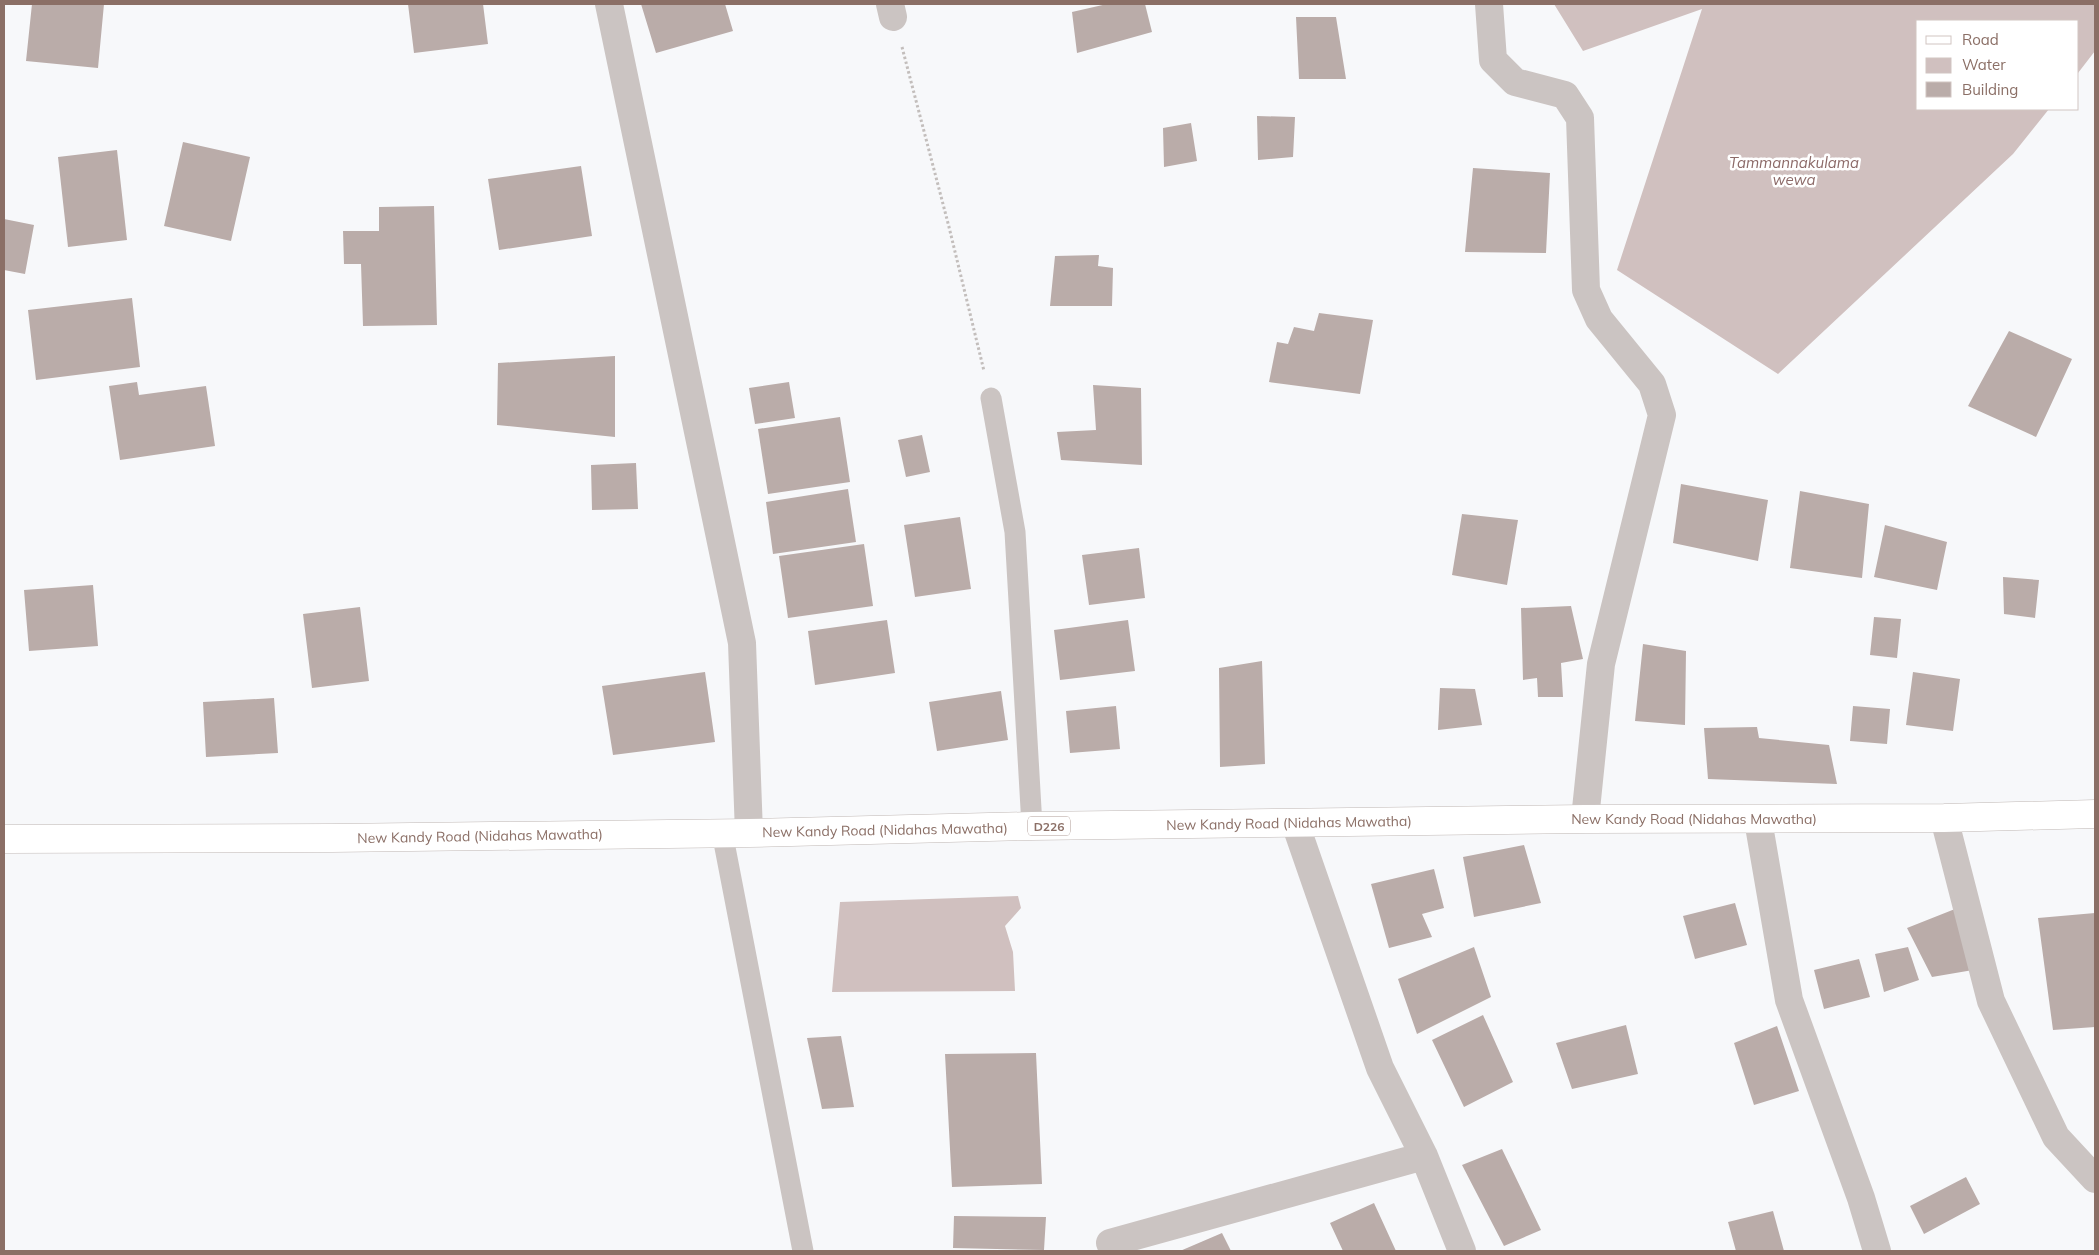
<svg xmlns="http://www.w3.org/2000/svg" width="2099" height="1255" font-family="Mulish,sans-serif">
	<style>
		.water { fill: #d0c0bf }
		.building { fill: #baaca9 }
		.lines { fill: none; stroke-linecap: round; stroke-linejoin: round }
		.primary-casing { stroke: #c0b8b5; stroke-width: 29 }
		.path { stroke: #c3bebc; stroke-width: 3; stroke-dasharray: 2.5 2.5; stroke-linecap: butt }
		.service { stroke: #cbc4c2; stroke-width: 21 }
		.minor { stroke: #cbc4c2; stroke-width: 28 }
		.primary { stroke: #fff; stroke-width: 28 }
		.labels { text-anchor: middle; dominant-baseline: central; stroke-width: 5; stroke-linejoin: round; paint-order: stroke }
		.shield { fill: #fff; stroke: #ae9a94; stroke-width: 1 }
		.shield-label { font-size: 12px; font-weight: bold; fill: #8b6f66 }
		.street-label { font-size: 14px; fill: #8b6f66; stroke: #fff }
		.water-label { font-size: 15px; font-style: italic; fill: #8c6a68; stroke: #fff }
	</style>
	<rect width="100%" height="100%" fill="#f7f8fa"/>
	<!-- water -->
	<path class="water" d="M1554 4H2095V51L2078 73V21H1918V109H2049L2013 154 1778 374 1617 270 1702 9 1583 51Z
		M1018 896 1021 908 1005 926 1013 952 1015 991 832 992 840 902Z"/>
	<!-- building -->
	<path class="building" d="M32 4H104L98 68 26 61Z
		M408 4H483L488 44 414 53Z
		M641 4H725L733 31 656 53Z
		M1107 4H1145L1152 32 1077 53 1072 12Z
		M1296 17H1336L1346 79H1299Z
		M1257 116 1295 117 1293 157 1258 160Z
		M1191 123 1197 161 1164 167 1163 128Z
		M183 142 250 157 231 241 164 226Z
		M117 150 127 240 68 247 58 157Z
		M581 166 592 236 499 250 488 179Z
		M1473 168 1550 173 1546 253 1465 252Z
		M434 206 437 325 363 326 361 264H344L343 231H379V207Z
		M4 219 34 225 25 274 4 270Z
		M1099 255 1098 266 1113 268 1112 306H1050L1055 256Z
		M132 298 140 367 36 380 28 310Z
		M1319 313 1373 320 1360 394 1269 382 1277 342 1288 344 1294 327 1314 331Z
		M2009 331 2072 359 2036 437 1968 406Z
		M615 356V437L497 425 498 363Z
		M137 382 139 395 206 386 215 446 120 460 109 386Z
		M789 382 795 418 755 424 749 388Z
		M1093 385 1141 388 1142 465 1061 460 1057 432 1096 430Z
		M840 417 850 482 768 494 758 429Z
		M922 435 930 472 906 477 898 440Z
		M636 463 638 509 592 510 591 465Z
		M1681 484 1768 500 1758 561 1673 543Z
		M848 489 856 542 773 554 766 502Z
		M1800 491 1869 504 1862 578 1790 568Z
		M1462 514 1518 520 1507 585 1452 575Z
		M960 517 971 589 915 597 904 525Z
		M1885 525 1947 542 1937 590 1874 577Z
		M864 544 873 606 788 618 779 556Z
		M1139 548 1145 598 1089 605 1082 555Z
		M2003 577 2039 580 2035 618 2004 614Z
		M93 585 98 646 29 651 24 590Z
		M1571 606 1583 659 1561 663 1563 697H1538L1537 678 1523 680 1521 608Z
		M360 607 369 681 312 688 303 614Z
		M1874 617 1901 619 1897 658 1870 655Z
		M887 620 895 673 815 685 808 631Z
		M1128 620 1135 671 1060 680 1054 630Z
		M1643 644 1686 651 1685 725 1635 721Z
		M1262 661 1265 764 1220 767 1219 668Z
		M705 672 715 742 613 755 602 686Z
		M1913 672 1960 679 1953 731 1906 725Z
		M1440 688 1475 689 1482 725 1438 730Z
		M1001 691 1008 740 937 751 929 702Z
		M274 698 278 753 206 757 203 702Z
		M1116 706 1120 749 1070 753 1066 711Z
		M1853 706 1890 709 1887 744 1850 741Z
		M1757 727 1759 738 1829 745 1837 784 1708 779 1704 728Z
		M1524 845 1541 903 1474 917 1463 857Z
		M1434 869 1444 908 1422 914 1432 937 1389 948 1371 884Z
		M1735 903 1747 945 1695 959 1683 916Z
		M1960 907 1973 970 1932 977 1907 928Z
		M2095 913V1027L2053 1030 2038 918Z
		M1474 947 1491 997 1417 1034 1398 979Z
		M1908 947 1919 980 1884 992 1875 954Z
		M1859 959 1870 997 1824 1009 1814 970Z
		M1483 1015 1513 1082 1464 1107 1432 1040Z
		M1626 1025 1638 1074 1572 1089 1556 1043Z
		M1777 1026 1799 1091 1754 1105 1734 1043Z
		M841 1036 854 1107 822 1109 807 1038Z
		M1036 1053 1042 1184 952 1187 945 1054Z
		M1502 1149 1541 1230 1504 1246 1462 1165Z
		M1966 1177 1980 1204 1924 1234 1910 1206Z
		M1374 1203 1396 1251H1343L1330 1223Z
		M1773 1211 1784 1251H1736L1728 1222Z
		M954 1216 1046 1217 1044 1250 953 1248Z
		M1222 1233 1231 1251H1180Z"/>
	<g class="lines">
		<defs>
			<path id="primary" d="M4 839 332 838 749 833 1032 826 1585 819 1944 818 2095 814"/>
		</defs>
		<!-- primary casing -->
		<use href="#primary" class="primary-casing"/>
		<!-- path -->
		<path class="path" d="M902 47 949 227 984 371"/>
		<!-- service -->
		<path class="service" d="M991 398 1015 532 1032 826
			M722 832 803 1251"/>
		<!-- minor -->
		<path class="minor" d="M609 4 742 643 749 833
			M890 4 893 17
			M1489 4 1493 60 1515 82 1565 95 1580 118 1586 290 1599 319 1652 384 1662 415 1601 664 1585 819
			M1944 818 1991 1001 2056 1137 2095 1179
			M1758 820 1789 1000 1861 1198 1877 1251
			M1295 823 1380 1068 1424 1156 1462 1251
			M1114 1251 1110 1243 1424 1156"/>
		<!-- primary -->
		<use href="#primary" class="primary"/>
	</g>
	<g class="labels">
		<!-- shield labels -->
		<rect class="shield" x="1028" y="816.5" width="42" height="19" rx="4"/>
		<g class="shield-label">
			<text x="1049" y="826">D226</text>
		</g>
		<!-- street labels -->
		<g class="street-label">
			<text x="1694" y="819">New Kandy Road (Nidahas Mawatha)</text>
			<text transform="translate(1289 823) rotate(-1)">New Kandy Road (Nidahas Mawatha)</text>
			<text transform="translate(885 830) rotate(-1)">New Kandy Road (Nidahas Mawatha)</text>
			<text transform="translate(480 836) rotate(-1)">New Kandy Road (Nidahas Mawatha)</text>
		</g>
		<!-- water labels -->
		<g class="water-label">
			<text x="1794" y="162">Tammannakulama<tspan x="1794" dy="17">wewa</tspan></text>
		</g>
	</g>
	<!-- border -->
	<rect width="2099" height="1255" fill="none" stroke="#8b6f66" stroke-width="10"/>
	<!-- legend -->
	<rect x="1916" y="20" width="162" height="90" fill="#ffffff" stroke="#d1c5c2"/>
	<rect x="1926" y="36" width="25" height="8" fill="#ffffff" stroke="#d1c5c2"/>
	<text x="1962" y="45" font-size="15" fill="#8b6f66">Road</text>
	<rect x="1926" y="58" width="25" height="15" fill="#d0c0bf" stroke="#d1c5c2"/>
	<text x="1962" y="70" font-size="15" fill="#8b6f66">Water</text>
	<rect x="1926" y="82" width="25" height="15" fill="#baaca9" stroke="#d1c5c2"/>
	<text x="1962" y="95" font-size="15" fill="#8b6f66">Building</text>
</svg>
